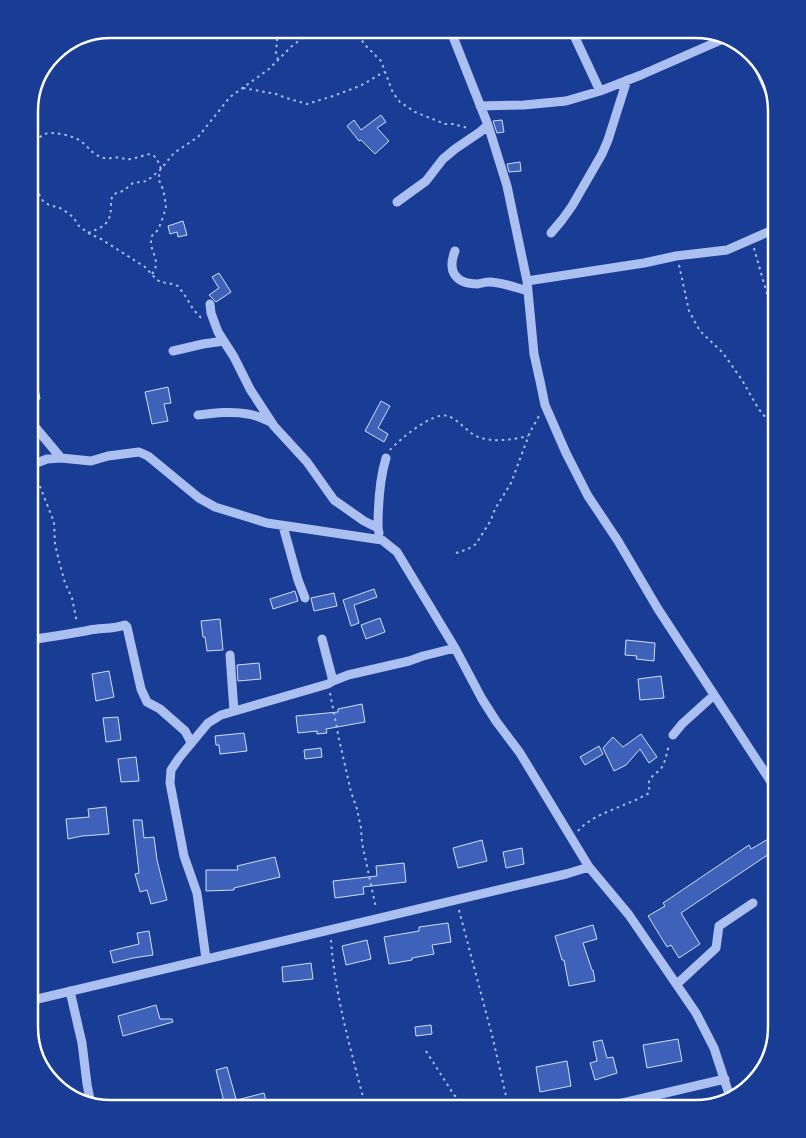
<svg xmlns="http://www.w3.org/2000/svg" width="806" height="1138" font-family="'Titillium Web',sans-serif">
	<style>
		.building { fill: #3e62ba; stroke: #d1defb }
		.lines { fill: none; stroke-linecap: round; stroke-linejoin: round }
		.path { stroke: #abbff0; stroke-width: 2; stroke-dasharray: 2.5 4; stroke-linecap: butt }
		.minor { stroke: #abbff0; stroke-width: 9 }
		.rim { fill: none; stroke: #fff; stroke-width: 2.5 }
	</style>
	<rect width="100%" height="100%" fill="#193c94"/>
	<!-- building -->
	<path class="building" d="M381 115 386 122 377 128 389 141 375 154 361 140 359 141 347 126 354 120 361 130Z
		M502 120 504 132 497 133 493 121Z
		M520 162 521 171 509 172 507 164Z
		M183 221 187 235 178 237 177 232 170 234 168 226Z
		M219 273 231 292 216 302 209 295 219 288 212 277Z
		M29 362H33L40 399 29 401Z
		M168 387 171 403 164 404 168 421 152 424 145 392Z
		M381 401 390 406 378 428 388 434 384 442 365 431Z
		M374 589 377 597 354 605 359 623 351 626 343 600Z
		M295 591 298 601 273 609 270 599Z
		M334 593 337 606 314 611 311 598Z
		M380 618 385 632 366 639 361 625Z
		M220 619 223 650 207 651 205 637H203L201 621Z
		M626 640 655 643 654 661 636 659 637 656 625 655Z
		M259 663 261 679 238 681 237 665Z
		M109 671 114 697 96 701 92 674Z
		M661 676 664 698 640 700 638 679Z
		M362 704 365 722 326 729 327 733 317 734V731L298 733 296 716 338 712V709Z
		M118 717 121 740 106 742 103 718Z
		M244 733 247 751 220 754 219 745H216L215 736Z
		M641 734 657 757 649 763 640 749 626 765 614 771 603 748 613 737 623 747Z
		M599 746 603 754 585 765 580 757Z
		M321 748 322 757 305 759 304 750Z
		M136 757 139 781 121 782 118 759Z
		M106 807 109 834 82 836 68 839 66 819 89 817 88 809Z
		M133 820H142L144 838 154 837 157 860 167 900 151 904 147 890 140 892 135 874 139 873Z
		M770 838 777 851V855L772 858 769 854 681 913 700 944 679 958 671 945 667 947 648 916 665 906 663 903 749 845 751 849Z
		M482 840 487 861 458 868 453 848Z
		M522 848 524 864 506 868 503 852Z
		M275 857 280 877 234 888V890L206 891V870H238L237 866Z
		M404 863 406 882 363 887 364 894 335 898 333 881 377 876 376 866Z
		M448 923 451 942 432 945 434 954 412 958V960L389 964 384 937 419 931V927Z
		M593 925 597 939 583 943 592 970H593L595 981 569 986 564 960H562L555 936Z
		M149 931 153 955 133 958 113 963 110 951 139 944 137 933Z
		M367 940 371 959 346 965 342 946Z
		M311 963 313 979 283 982 282 967Z
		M156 1005 160 1019H172L173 1022 123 1036 118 1016Z
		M431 1025 432 1034 416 1036 415 1027Z
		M678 1039 682 1061 647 1068 643 1045Z
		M602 1040 607 1058 613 1057 617 1073 595 1080 590 1063 597 1061 593 1042Z
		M567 1061 571 1086 540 1092 536 1067Z
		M227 1067 236 1099 224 1102 216 1070Z
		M264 1093 268 1109H214V1106Z"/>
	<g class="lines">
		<!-- path -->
		<path class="path" d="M356 29 364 44 381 61 393 93 400 102 415 112 445 124H453L468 128
			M278 60 276 52 278 29
			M243 88 276 94 286 98 307 104 333 96 360 86 384 72
			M29 145C34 142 40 136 45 134 53 131 73 136 79 140 90 147 90 154 104 158 109 160 114 156 120 158 124 158 126 160 131 159 148 156 153 146 161 169
			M29 177 43 201 49 205 60 208 68 213 73 217 79 226 88 233 101 239 145 267 157 280 161 282 172 284 178 286 186 297 193 309 203 320
			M88 233C103 227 111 224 111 206 111 201 111 198 114 194L123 191 133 183 147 181 160 170 174 153 198 137 230 97 269 69 292 46 305 36 317 29
			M754 248 763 280 777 325
			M679 265 689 311 700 331 723 353 742 380 758 408 773 427 777 431
			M152 274C163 260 147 250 152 236 153 233 155 233 157 231 160 227 166 209 166 205 165 201 164 193 163 189 159 181 158 180 160 170
			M390 450C399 440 433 411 448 416 459 420 466 431 476 436 491 443 512 440 528 436
			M35 474 54 522 55 544 59 561 65 583 72 598 77 623
			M456 553 468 549 476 544 491 520 495 509 511 483 530 432 539 416
			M330 693 339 739 351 792 357 809 361 828 362 843 376 908
			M578 831C593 813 628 806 649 793 650 789 648 786 649 782 650 776 658 773 662 767 666 760 667 752 669 744
			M459 910 493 1039 509 1109
			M331 940C335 998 352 1053 366 1109
			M426 1051 454 1095 470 1109"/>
		<!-- minor -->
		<path class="minor" d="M450 29 488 125 507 186 527 281 534 354 540 381 545 405 566 453 588 496 618 541 658 609 777 791
			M571 29 600 91
			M753 56 776 107
			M480 106 524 105 566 101 600 91 641 75 728 37
			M397 202 426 181 443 159 455 149 480 132 488 125
			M551 233 562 220 572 206 602 154 608 140 627 80
			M455 251C447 271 455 284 478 284 482 283 485 282 489 282 502 282 516 288 528 291
			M527 281 644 263 676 256 727 250 777 228
			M210 304 211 313 218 332 234 357 250 389 274 426 307 462 334 500 364 521 378 528
			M173 351 203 344 224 341
			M198 415C215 413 231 411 248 414 256 415 264 419 271 422
			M29 424 36 428 61 458
			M29 466 47 459 61 458 91 461 108 456 139 452 148 456 199 498 215 507 267 523 382 540 397 552 455 648 482 699 496 721 520 753 589 867 629 915 696 1013 714 1048 731 1100
			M283 526 298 580 305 598
			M379 533 378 528C378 504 379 481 386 458
			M322 639 333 681
			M29 640C50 637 70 634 90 630 102 628 114 629 125 625L127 627 141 689 147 702 160 709 185 731 191 742
			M230 655 234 711
			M673 735 682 724 714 695
			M206 959 197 893 184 856 170 783 171 770 179 758 208 723 221 715 328 684 333 681 348 675 409 661 423 656 455 648
			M677 984 716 948 719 926 753 903
			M70 991 82 1043 87 1084 91 1105
			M29 1001 566 874 589 867
			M597 1109 725 1079"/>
	</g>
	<!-- crop -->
	<path d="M0 0H806V1138H0ZM111 38H695A73 73 0 0 1 768 111V1027A73 73 0 0 1 695 1100H111A73 73 0 0 1 38 1027V111A73 73 0 0 1 111 38Z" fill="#193c94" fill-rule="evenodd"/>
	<path class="rim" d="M111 38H695A73 73 0 0 1 768 111V1027A73 73 0 0 1 695 1100H111A73 73 0 0 1 38 1027V111A73 73 0 0 1 111 38Z"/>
</svg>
